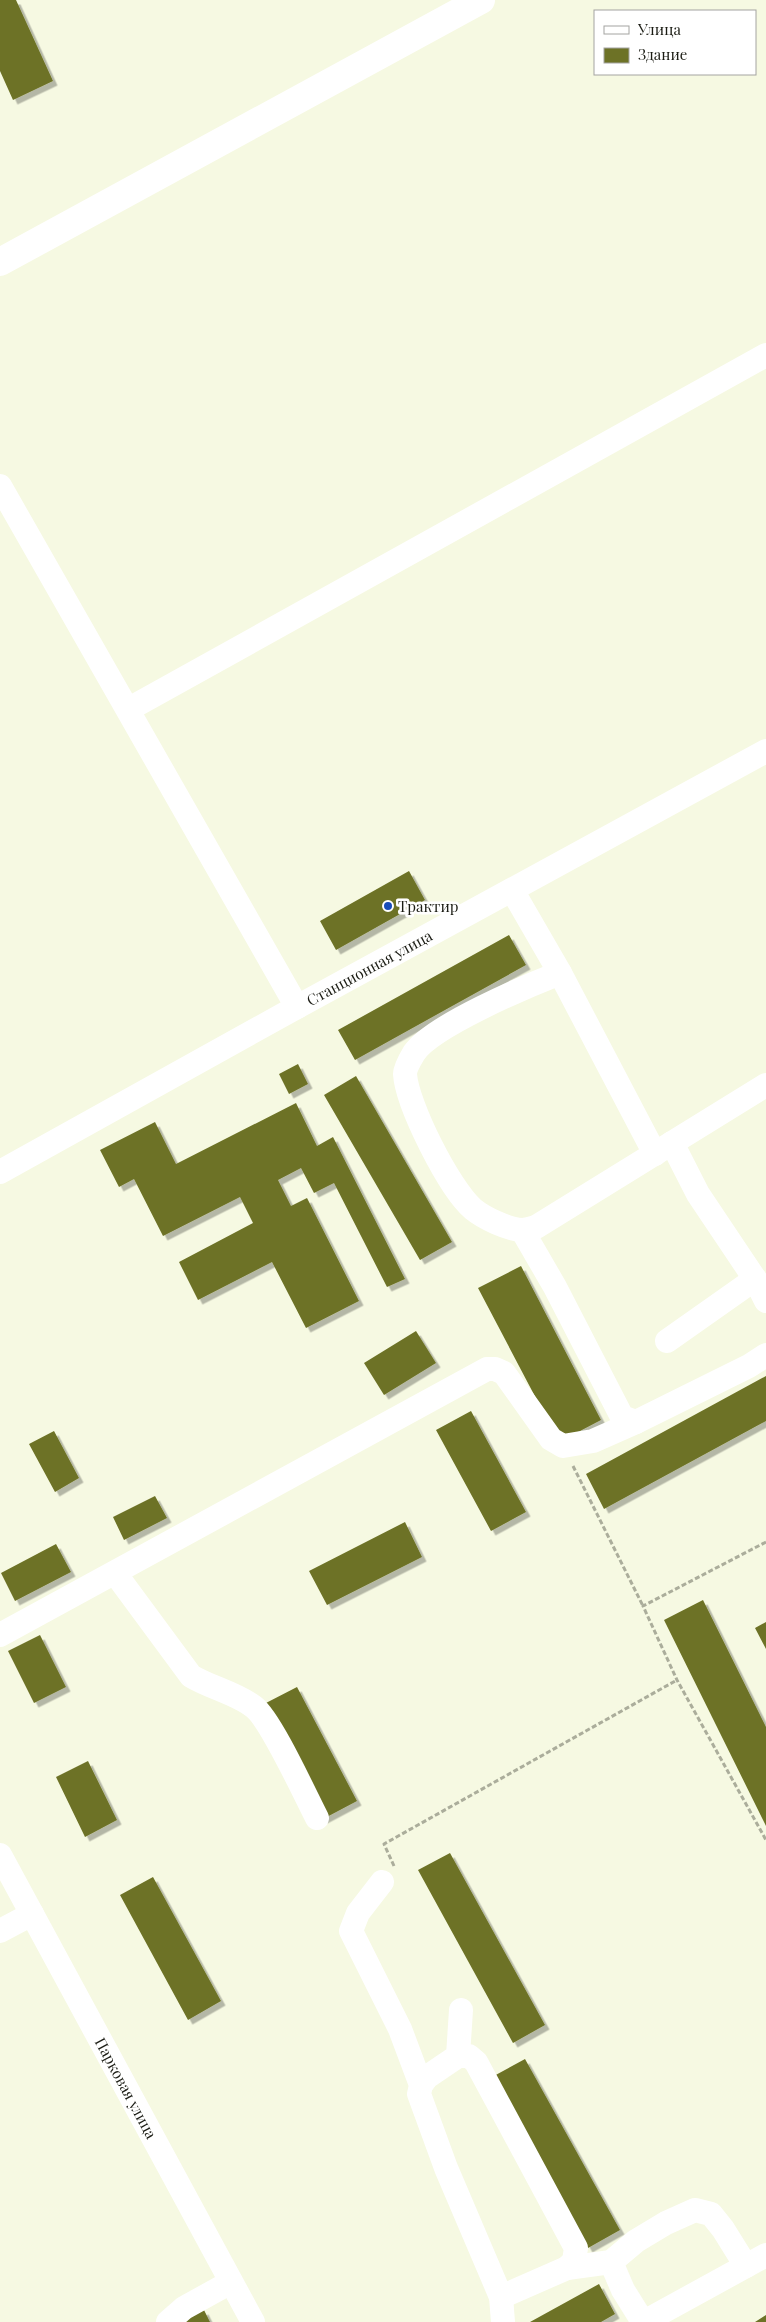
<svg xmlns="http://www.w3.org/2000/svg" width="766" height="2322" font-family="'Playfair Display',serif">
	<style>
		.building { fill: #6d7226; filter: url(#shadow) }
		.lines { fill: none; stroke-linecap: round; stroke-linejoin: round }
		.path { stroke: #abad9b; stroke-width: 3; stroke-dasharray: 5 2.5; stroke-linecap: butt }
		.minor { stroke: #fff; stroke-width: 24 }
		.major { stroke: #fff; stroke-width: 28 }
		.poi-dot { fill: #184cb8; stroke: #fff; stroke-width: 2 }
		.labels { text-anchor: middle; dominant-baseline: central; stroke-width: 5; stroke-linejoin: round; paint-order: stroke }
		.poi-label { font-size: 15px; fill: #1b1c14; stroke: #fff; text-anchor: start }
		.street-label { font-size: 15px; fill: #1b1c14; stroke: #fff }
	</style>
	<defs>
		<filter id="shadow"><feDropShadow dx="4.5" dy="4.5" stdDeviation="0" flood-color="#0004"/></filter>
	</defs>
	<rect width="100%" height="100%" fill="#f6f9e2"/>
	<!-- building -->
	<path class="building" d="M0 0H16L53 81 13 100 0 71Z
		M409 871 425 900 336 950 320 921Z
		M509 935 526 965 355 1060 338 1030Z
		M298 1064 308 1084 289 1094 279 1074Z
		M356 1076 452 1242 420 1260 324 1095Z
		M296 1103 317 1146 333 1137 405 1279 387 1287 334 1183 314 1193 301 1168 278 1180 291 1206 307 1198 359 1301 306 1328 272 1262 198 1300 179 1262 253 1223 240 1197 163 1236 134 1179 119 1187 100 1150 155 1122 176 1164Z
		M521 1266 601 1420 559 1442 478 1288Z
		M416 1331 436 1363 384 1395 364 1363Z
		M766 1376V1421L604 1509 586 1474Z
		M471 1411 526 1512 491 1531 436 1430Z
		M54 1431 79 1478 55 1492 29 1444Z
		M155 1496 167 1518 124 1540 113 1517Z
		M405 1522 422 1557 327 1605 309 1571Z
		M56 1544 71 1572 15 1601 1 1573Z
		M703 1600 766 1727V1826L664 1620Z
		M766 1622V1649L755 1628Z
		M40 1635 66 1687 34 1703 8 1651Z
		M297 1687 357 1801 323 1819 264 1704Z
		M88 1761 117 1820 85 1837 56 1777Z
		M450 1853 545 2025 513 2043 418 1870Z
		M153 1877 221 2001 188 2020 120 1895Z
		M525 2059 620 2230 588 2248 492 2077Z
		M599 2284 615 2314 601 2322H530Z
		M204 2310 210 2322H181Z
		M766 2315V2322H755Z"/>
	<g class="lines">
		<!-- path -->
		<path class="path" d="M573 1466 643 1606
			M766 1542 643 1606 677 1680 766 1840
			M394 1866 384 1844 677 1680"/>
		<!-- minor -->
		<g class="minor">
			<path d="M0 486 297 1007"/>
			<path d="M129 709 766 355"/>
			<path d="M512 890 560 973 655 1154"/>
			<path d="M560 973C527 986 432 1026 414 1053 411 1058 405 1068 405 1074 407 1105 449 1188 473 1209 484 1218 507 1229 522 1230 526 1230 532 1228 536 1227L766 1085"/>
			<path d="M672 1143 698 1194 755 1279 766 1301"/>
			<path id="s1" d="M0 1172 297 1007 766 751"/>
			<path d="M522 1230 555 1287 622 1417 636 1422 749 1366 766 1355"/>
			<path d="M667 1341 755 1279"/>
			<path d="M115 1573 191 1676C211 1688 236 1693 254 1707 271 1720 305 1795 317 1818"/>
			<path d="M0 1635 487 1369H495L504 1373 551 1439 563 1446 593 1441 636 1422"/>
			<path id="s2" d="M0 1855 253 2322"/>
			<path d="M382 1882 358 1913 351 1931 400 2029 421 2085 419 2094 446 2168 501 2297 503 2322"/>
			<path d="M0 1931 32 1914"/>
			<path d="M458 2056H469L476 2062 576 2248 574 2261 567 2268"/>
			<path d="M421 2085 427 2077 458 2056 461 2010"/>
			<path d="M611 2262 623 2290 643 2322"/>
			<path d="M501 2297 567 2268 611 2262 636 2241 666 2223 695 2210 711 2214 723 2229 746 2266"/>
			<path d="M168 2322 184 2308 231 2282"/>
			<path d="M644 2322 766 2255"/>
		</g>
		<!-- major -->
		<path class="major" d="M0 262 481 0"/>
	</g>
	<!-- markers -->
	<circle class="poi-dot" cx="388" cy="906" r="5"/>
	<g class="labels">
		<!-- poi labels -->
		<g class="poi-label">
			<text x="398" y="906">Трактир</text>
		</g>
		<!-- street labels -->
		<g class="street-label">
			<text stroke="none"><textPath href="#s1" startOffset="422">Станционная улица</textPath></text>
			<text stroke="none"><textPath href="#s2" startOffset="265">Парковая улица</textPath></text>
		</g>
	</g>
	<!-- legend -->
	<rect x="594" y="10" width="162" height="65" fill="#ffffff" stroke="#a4a4a1"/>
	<rect x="604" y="26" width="25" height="8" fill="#ffffff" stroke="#a4a4a1"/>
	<text x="638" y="35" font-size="15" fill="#1b1c14">Улица</text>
	<rect x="604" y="48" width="25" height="15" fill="#6d7226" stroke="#a4a4a1"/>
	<text x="638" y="60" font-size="15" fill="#1b1c14">Здание</text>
</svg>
